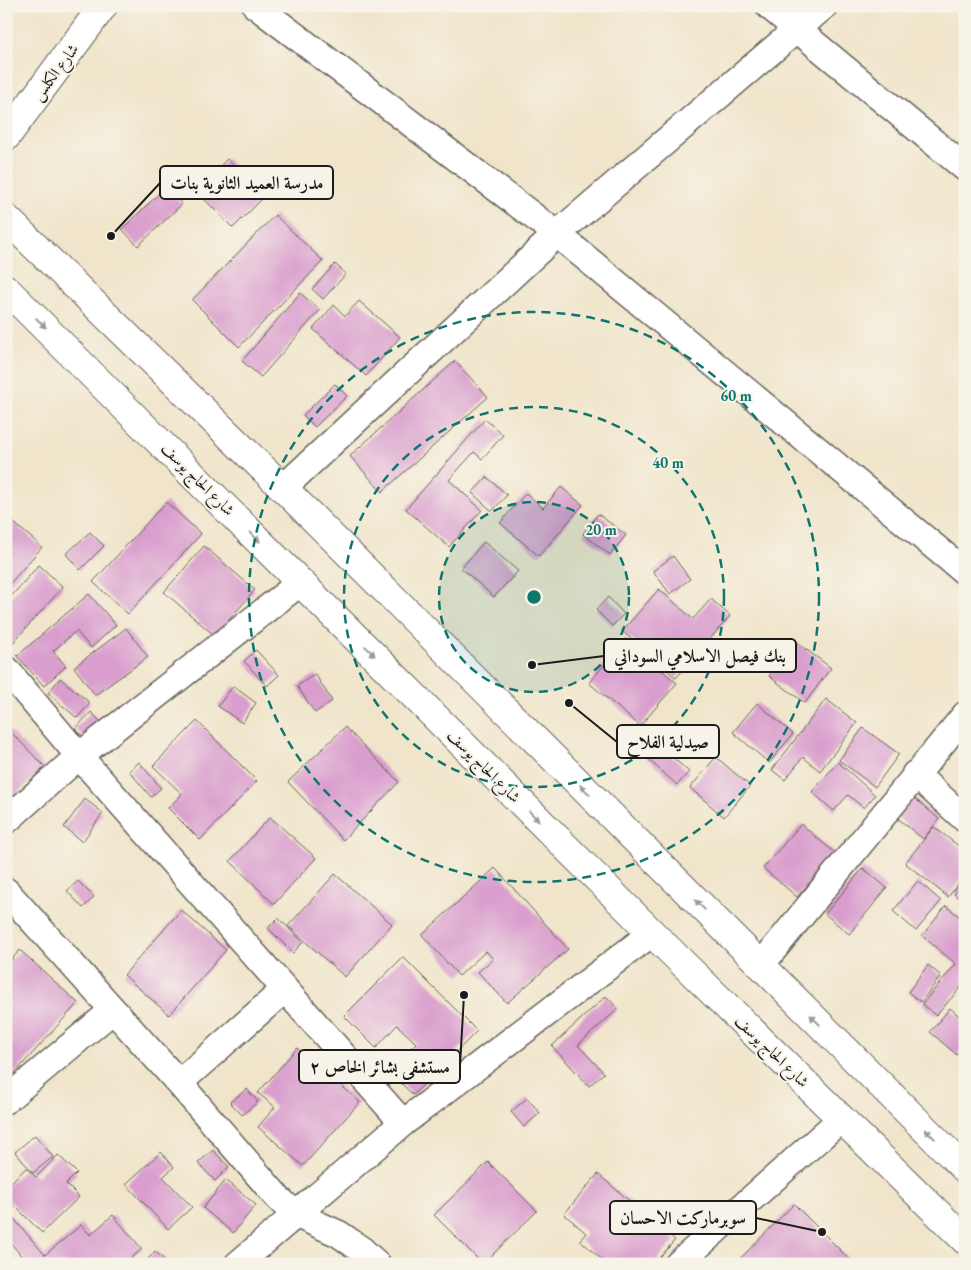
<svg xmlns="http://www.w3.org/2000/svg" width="971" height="1270" font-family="'EB Garamond',Amiri,serif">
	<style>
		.building { fill: #d99ecd }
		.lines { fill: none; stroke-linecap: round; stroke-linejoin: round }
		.street-casing { stroke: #666259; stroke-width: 29 }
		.secondary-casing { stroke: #666259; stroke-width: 30 }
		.street { stroke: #fff; stroke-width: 26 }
		.secondary { stroke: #fff; stroke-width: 28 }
		.oneway { fill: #999 }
		.ring { fill: none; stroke: #0f766e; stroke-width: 2.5; stroke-dasharray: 9 6 }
		.labels { text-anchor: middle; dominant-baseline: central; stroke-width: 4; stroke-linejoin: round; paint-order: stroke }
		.street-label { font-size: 16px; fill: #1c1c1c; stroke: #f7f3e8 }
		.centre { fill: #0f766e; stroke: #f7f3e8; stroke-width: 2.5 }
		.ring-label { font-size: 15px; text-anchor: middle; font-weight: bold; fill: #0f766e; stroke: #f7f3e8; stroke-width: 4; stroke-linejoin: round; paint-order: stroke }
		.leader { fill: none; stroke: #1c1c1c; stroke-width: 2 }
		.callout-dot { fill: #1c1c1c; stroke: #f7f3e8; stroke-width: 2 }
		.callout { fill: #f7f3e8; stroke: #1c1c1c; stroke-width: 2 }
		.callout-label { font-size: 18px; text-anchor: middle; font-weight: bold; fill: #1c1c1c }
	</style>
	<rect width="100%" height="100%" fill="#f7f3e8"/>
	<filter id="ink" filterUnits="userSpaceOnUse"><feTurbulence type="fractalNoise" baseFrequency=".02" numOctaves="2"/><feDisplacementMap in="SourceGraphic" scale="10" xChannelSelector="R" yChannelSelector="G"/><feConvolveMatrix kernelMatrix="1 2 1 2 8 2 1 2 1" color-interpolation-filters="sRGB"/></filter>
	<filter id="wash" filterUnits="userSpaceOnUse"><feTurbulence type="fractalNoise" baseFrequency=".0096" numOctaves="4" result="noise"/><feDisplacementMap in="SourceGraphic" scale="20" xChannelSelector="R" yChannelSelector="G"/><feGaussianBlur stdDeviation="1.12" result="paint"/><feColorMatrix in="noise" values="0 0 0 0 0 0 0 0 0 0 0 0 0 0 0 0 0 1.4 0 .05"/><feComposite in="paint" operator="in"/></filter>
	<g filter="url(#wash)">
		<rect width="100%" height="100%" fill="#f0e5ca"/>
		<g id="blocks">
			<!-- building -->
			<path class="building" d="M227 159 265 196 233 228 196 191Z
				M166 187 182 204 138 246 122 229Z
				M275 215 323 261 239 347 192 300Z
				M335 264 346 274 323 299 312 289Z
				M300 293 320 310 261 377 242 361Z
				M359 301 400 337 366 376 313 329 334 305 345 316Z
				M455 361 488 397 382 492 350 456Z
				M335 384 347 396 315 427 303 415Z
				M485 419 503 435 482 459 474 452 449 480 482 510 449 547 406 509Z
				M487 477 507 495 492 511 472 493Z
				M561 487 583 505 539 556 500 523 526 493 543 508Z
				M166 502 201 534 128 614 93 582Z
				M598 514 626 535 610 555 583 534Z
				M6 516 42 547 6 588Z
				M90 532 104 546 80 570 66 554Z
				M484 542 518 571 494 597 461 568Z
				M204 546 255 590 215 636 164 592Z
				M673 556 690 579 670 594 653 571Z
				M39 565 63 587 10 646 6 642V602Z
				M659 589 693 619 711 599 730 616 676 678 622 631Z
				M89 594 116 625 91 648 76 631 53 651 66 666 44 686 17 656Z
				M608 597 624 614 612 626 596 610Z
				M126 628 148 657 95 695 74 667Z
				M625 639 677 683 640 726 589 683Z
				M795 641 831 668 805 703 769 676Z
				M256 650 279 675 267 686 244 661Z
				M315 674 332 701 315 713 297 686Z
				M60 678 90 703 77 718 48 693Z
				M233 686 256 703 242 723 218 706Z
				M826 699 857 723 820 771 803 757 785 780 772 770Z
				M757 703 793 734 769 763 733 732Z
				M91 712 101 722 85 738 75 729Z
				M197 721 257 781 200 840 168 808 182 794 153 766Z
				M6 727 45 767 6 803Z
				M345 727 399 782 343 840 288 782Z
				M863 728 899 754 875 787 839 760Z
				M651 738 689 772 677 785 639 751Z
				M716 757 750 786 724 817 690 788Z
				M139 762 161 788 151 797 129 771Z
				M838 762 875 795 864 808 848 795 834 811 812 792Z
				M912 796 939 819 923 839 895 816Z
				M85 799 103 813 82 842 64 827Z
				M270 817 316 858 274 904 230 861Z
				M801 824 835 853 797 897 763 868Z
				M934 827 965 851V875L948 897 905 863Z
				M495 868 568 949 507 1003 478 972 493 959 486 951 459 976 422 935Z
				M863 868 887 888 849 934 825 914Z
				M335 874 392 924 345 977 288 926Z
				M78 881 94 897 83 908 67 891Z
				M918 881 941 901 916 931 893 911Z
				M965 881V903L954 894Z
				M946 906 965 921V982L936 1016 922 1004 956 964 922 936Z
				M181 910 226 950 169 1015 124 975Z
				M278 918 303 942 293 953 268 928Z
				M20 950 78 1003 12 1076 6 1070V1040L10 1037 6 1034V966Z
				M403 957 477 1031 413 1095 389 1071 416 1043 397 1025 376 1048 344 1016Z
				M928 965 941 976 921 1002 908 992Z
				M606 996 618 1009 578 1045 604 1073 589 1086 552 1046Z
				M950 1008 965 1021V1046L957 1055 930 1032Z
				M297 1048 360 1102 303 1166 258 1127 275 1107 258 1093Z
				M247 1089 258 1102 242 1115 230 1102Z
				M527 1098 540 1113 524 1127 511 1112Z
				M35 1135 53 1157 33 1173 15 1152Z
				M213 1150 229 1167 215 1181 198 1163Z
				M161 1152 174 1167 163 1177 192 1207 168 1229 126 1184Z
				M58 1155 77 1173 66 1184 79 1197 42 1233 6 1197V1187L26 1168 36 1177Z
				M488 1162 537 1211 483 1264 434 1215Z
				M598 1174 675 1240 654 1264H607L580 1240 586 1233 564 1214Z
				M226 1180 256 1205 233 1233 203 1208Z
				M794 1204 854 1264H735Z
				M9 1213 45 1255 81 1225 90 1235 113 1215 142 1249 124 1264H49L47 1260 42 1264H28L6 1237V1215Z
				M155 1251 169 1264H144Z"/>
		</g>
	</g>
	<g filter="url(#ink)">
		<use href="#blocks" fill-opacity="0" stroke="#666259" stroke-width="1"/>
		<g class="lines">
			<defs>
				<path id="street" d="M256 6 557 234 965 572
					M769 6 965 168
					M283 488 557 234 824 6
					M6 669 79 756 403 1123
					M915 774 965 819
					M6 821 79 756 301 582
					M6 891 179 1083 278 1198 295 1214 339 1234 362 1250 377 1264
					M761 965 965 715
					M179 1083 285 989
					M6 1100 113 1010
					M238 1264 403 1123 652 933
					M678 1264 841 1119"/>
				<path id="secondary" d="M6 137 103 6
					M6 218 283 488 965 1169
					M6 289 652 933 965 1240"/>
			</defs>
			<!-- street casing -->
			<use href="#street" class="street-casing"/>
			<!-- secondary casing -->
			<use href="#secondary" class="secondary-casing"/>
			<!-- street -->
			<use href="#street" class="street"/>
			<!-- secondary -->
			<use href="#secondary" class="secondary"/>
		</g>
		<!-- one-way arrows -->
		<defs><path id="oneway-solid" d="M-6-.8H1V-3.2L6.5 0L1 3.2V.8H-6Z" transform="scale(1.25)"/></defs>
		<g class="oneway">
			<use href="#oneway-solid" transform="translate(41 323) rotate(45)"/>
			<use href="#oneway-solid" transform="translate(255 537) rotate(45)"/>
			<use href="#oneway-solid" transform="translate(370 651) rotate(45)"/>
			<use href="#oneway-solid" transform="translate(585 790) rotate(-135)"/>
			<use href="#oneway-solid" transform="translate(534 816) rotate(45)"/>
			<use href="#oneway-solid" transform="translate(700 905) rotate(-135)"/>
			<use href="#oneway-solid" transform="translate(815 1020) rotate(-135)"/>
			<use href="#oneway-solid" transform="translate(930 1134) rotate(-135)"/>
		</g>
	</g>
	<!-- distance rings -->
	<circle cx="534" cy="597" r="95" fill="#0f766e" fill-opacity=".12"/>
	<g class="ring">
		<circle cx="534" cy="597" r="95"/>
		<circle cx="534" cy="597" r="190"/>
		<circle cx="534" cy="597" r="285"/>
	</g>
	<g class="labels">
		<!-- street labels -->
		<g class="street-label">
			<text transform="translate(55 72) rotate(-53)">شارع الكلس</text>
			<text transform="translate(198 479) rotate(45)">شارع الحاج يوسف</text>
			<text transform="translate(484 766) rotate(45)">شارع الحاج يوسف</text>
			<text transform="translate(772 1051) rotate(44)">شارع الحاج يوسف</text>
		</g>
	</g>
	<circle cx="534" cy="597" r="8" class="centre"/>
	<g class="ring-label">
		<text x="736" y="401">60 m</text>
		<text x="668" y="468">40 m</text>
		<text x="601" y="535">20 m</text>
	</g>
	<!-- callouts -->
	<path class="leader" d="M111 236L160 183M532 665L604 656M569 703L617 742M464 995L460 1066M822 1232L756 1218"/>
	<g class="callout-dot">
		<circle cx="111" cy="236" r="5"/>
		<circle cx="532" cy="665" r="5"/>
		<circle cx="569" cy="703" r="5"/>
		<circle cx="464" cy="995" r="5"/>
		<circle cx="822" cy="1232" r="5"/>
	</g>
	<g class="callout">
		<rect x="160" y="166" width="173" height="33" rx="5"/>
		<rect x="604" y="639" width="192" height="33" rx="5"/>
		<rect x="617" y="725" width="102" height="33" rx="5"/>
		<rect x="299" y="1050" width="161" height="33" rx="5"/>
		<rect x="610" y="1201" width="146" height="33" rx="5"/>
	</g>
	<g class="callout-label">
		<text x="247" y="189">مدرسة العميد الثانوية بنات</text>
		<text x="700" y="662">بنك فيصل الاسلامي السوداني</text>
		<text x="668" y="748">صيدلية الفلاح</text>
		<text x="380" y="1073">مستشفى بشائر الخاص ٢</text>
		<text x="683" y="1224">سوبرماركت الاحسان</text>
	</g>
	<!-- margin -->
	<rect width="971" height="1270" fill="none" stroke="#f7f3e8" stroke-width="25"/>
</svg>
